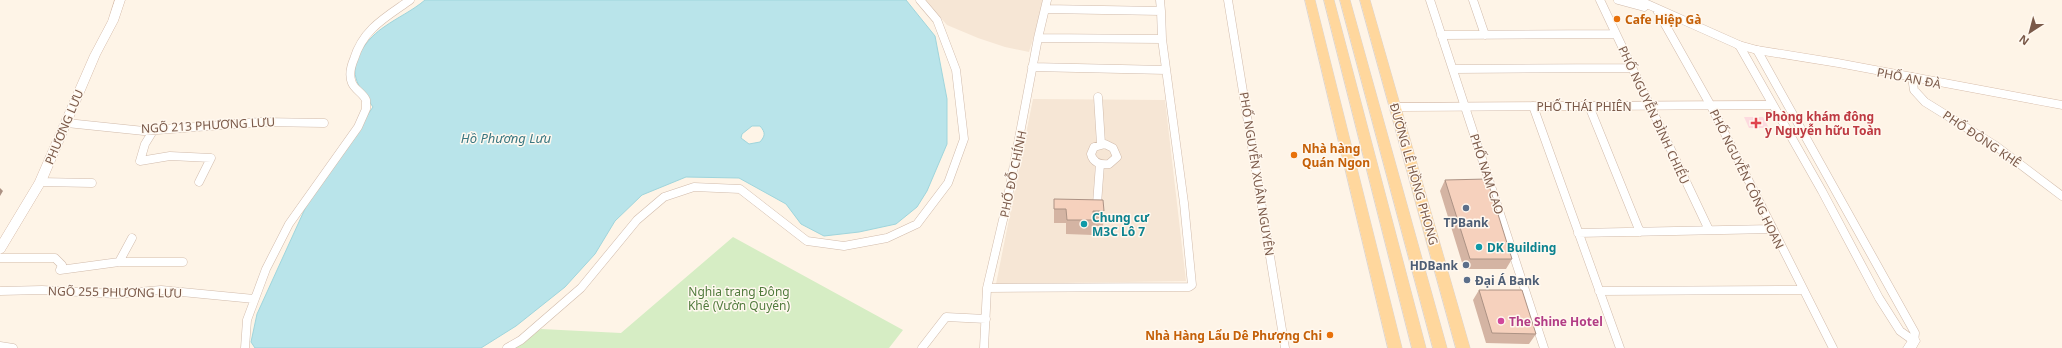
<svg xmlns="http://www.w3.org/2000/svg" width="2062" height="348" font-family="'Noto Sans',sans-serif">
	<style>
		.residential { fill: #f6e6d5 }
		.medical { fill: #fddadf }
		.green { fill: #d6edc4 }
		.water { fill: #b9e4ea; stroke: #9fd5dc; fill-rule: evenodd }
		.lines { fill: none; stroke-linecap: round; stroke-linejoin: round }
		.street-casing { stroke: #d1bbab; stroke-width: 9 }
		.secondary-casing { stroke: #d7bdab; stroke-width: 1 }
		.primary-casing { stroke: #dcd4d0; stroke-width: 1 }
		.street { stroke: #fff; stroke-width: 8 }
		.secondary { fill: #fff; fill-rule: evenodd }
		.primary { fill: #ffd79d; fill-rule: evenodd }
		.wall { fill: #d4b4a3 }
		.shaded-wall { fill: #ac9284 }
		.building { fill: #f6d1bd; stroke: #ac9284 }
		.food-dot { fill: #e8710a; stroke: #fff8ef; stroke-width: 1.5 }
		.health-dot { fill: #e0444e; stroke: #fff8ef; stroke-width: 1.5 }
		.service-dot { fill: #5c6f8a; stroke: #fff8ef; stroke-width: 1.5 }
		.culture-dot { fill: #0f9aa8; stroke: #fff8ef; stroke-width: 1.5 }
		.hotel-dot { fill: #d1479c; stroke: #fff8ef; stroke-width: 1.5 }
		.labels { text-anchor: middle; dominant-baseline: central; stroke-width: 3; stroke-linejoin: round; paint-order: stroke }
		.food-label { font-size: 12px; font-weight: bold; fill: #c56008; stroke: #fff8ef; text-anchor: start }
		.street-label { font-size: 12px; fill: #7a5949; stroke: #fff8ef }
		.health-label { font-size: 12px; font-weight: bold; fill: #be3a42; stroke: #fff8ef; text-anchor: start }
		.culture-label { font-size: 12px; font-weight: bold; fill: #0d838f; stroke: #fff8ef; text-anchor: start }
		.service-label { font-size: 12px; font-weight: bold; fill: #4e5e75; stroke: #fff8ef }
		.park-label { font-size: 12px; fill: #517b3d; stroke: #fff8ef }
		.hotel-label { font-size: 12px; font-weight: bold; fill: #b23c85; stroke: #fff8ef; text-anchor: start }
		.water-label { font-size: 13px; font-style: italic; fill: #3a7781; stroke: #fff8ef }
	</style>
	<rect width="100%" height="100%" fill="#fef4e7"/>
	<!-- residential -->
	<path class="residential" d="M925 0H1045L1029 52 1005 47 978 38 947 25Z
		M1033 99 1165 100 1186 281 996 284Z"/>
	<!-- medical -->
	<path class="medical" d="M1744 117H1763L1769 128H1749Z"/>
	<!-- green -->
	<path class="green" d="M733 237 903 330 889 348H512L541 329 621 333Z"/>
	<!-- water -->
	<path class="water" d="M425 0H906L935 36 947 99V144L927 191 917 207 896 224 859 232 824 236 801 224 786 204 739 178 686 177 642 195 615 221 595 254 565 287 516 326 481 348H255L251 342 257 314 309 200 373 107C367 98 358 87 356 78 350 59 370 36 384 27 398 17 412 11 425 0ZM752 126H760C766 133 765 136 760 142L749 144 741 138 742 134Z"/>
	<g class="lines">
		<defs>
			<path id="street" d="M1228 0 1285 348
				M1430 0 1544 348
				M1473 0 1485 35
				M1600 0 1709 230
				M1618 0 1644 7
				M1638 0 1739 45 1822 191 1879 298 1900 331 1914 341 1915 333 1757 50
				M1045 9 1161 11 1160 0
				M1657 10 1711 106 1833 348
				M1441 35 1615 34
				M1038 38 1162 39 1161 11
				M1032 67 1166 70
				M1453 69 1632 68
				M1912 77 1914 90 1925 102 1996 146 2062 196
				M1098 97 1101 144
				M1533 106 1620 348
				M1589 106 1640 232
				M67 123 144 131 261 122 324 123
				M153 131 145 144 140 161 170 156 211 158 199 182
				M1105 144 1113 148 1117 157 1109 164C1101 165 1093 163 1091 154L1094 147Z
				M40 182 92 183
				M1097 204 1100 164
				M1578 233 1772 229
				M0 258H55L62 265 60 270 119 262H183
				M119 262 132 238
				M987 288 1189 287 1192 285 1184 203 1162 39
				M0 291 42 290 116 294 161 290 254 299
				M1599 291 1803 290
				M0 346 13 348
				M245 348 247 320 266 269 289 224 358 127 366 109V100C363 93 355 90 352 83 349 76 351 66 354 59 363 29 386 17 410 0
				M507 348 521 340 581 288 637 220 664 197 694 187 740 189 807 241 844 246 887 238 917 224 948 183 964 139 956 70 937 20 920 0
				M922 348 946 317 986 319
				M984 348 987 288 1006 207 1038 38 1047 0"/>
			<path id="secondary" d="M115 0H125L118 21 100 55 46 182 4 252 0 254V239L35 181 90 55 108 21Z
				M1739 41 1757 46 1838 59 2062 101V109L1838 67 1757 54 1735 48 1734 45Z
				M1772 101 1777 105 1772 109 1396 111 1391 107 1396 103Z
				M1914 336 1918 337 1920 341 1916 348H1903L1910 337Z"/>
			<path id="primary" d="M1305 0H1315L1402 348H1388Z
				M1324 0H1334L1426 348H1412Z
				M1340 0H1350L1447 348H1433Z
				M1360 0H1370L1470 348H1456Z"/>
		</defs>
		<!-- street casing -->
		<use href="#street" class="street-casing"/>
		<!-- secondary casing -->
		<use href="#secondary" class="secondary-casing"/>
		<!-- primary casing -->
		<use href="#primary" class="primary-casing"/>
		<!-- street -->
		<use href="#street" class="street"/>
		<!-- secondary -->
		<use href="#secondary" class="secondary"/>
		<!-- primary -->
		<use href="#primary" class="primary"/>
	</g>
	<!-- wall -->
	<path class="wall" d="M1445 180 1512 259 1506 269H1464L1440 191Z
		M1054 199 1104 211 1103 226H1093V235L1066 234V223H1054Z
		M1479 290 1536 334 1529 344 1486 343 1473 300Z"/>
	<!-- shaded-wall -->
	<path class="shaded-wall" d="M0 188 3 191 0 196Z"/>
	<!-- building -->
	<path class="building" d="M1487 179 1512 259H1470L1445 180Z
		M1054 199 1103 200 1104 211H1093L1094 220H1067L1066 209H1054Z
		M1479 290H1522L1536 334 1492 333Z"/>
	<!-- markers -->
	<g class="food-dot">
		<circle cx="1617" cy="19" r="4"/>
		<circle cx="1294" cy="155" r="4"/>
		<circle cx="1330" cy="335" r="4"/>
	</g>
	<path class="health-dot" d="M1754 117h4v4h4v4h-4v4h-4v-4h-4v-4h4z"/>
	<g class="service-dot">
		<circle cx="1466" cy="208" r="4"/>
		<circle cx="1466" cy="265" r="4"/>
		<circle cx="1467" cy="280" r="4"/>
	</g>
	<g class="culture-dot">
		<circle cx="1084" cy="224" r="4"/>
		<circle cx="1479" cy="247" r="4"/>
	</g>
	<circle class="hotel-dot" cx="1501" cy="321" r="4"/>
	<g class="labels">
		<!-- food labels -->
		<g class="food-label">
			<text x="1625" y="19">Cafe Hiệp Gà</text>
			<text x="1302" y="148">Nhà hàng<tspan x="1302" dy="14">Quán Ngon</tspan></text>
			<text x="1322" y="335" text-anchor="end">Nhà Hàng Lẩu Dê Phượng Chi</text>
		</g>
		<!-- street labels -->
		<g class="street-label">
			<text transform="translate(1909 78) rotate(11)">PHỐ AN ĐÀ</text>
			<text x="1584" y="106">PHỐ THÁI PHIÊN</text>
			<text transform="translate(1654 115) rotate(65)">PHỐ NGUYỄN ĐÌNH CHIỂU</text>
			<text transform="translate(208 125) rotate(-3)">NGÕ 213 PHƯƠNG LƯU</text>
			<text transform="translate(64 127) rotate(-67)">PHƯƠNG LƯU</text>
			<text transform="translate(1982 139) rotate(34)">PHỐ ĐÔNG KHÊ</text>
			<text transform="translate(1013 174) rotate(-78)">PHỐ ĐỖ CHÍNH</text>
			<text transform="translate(1257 174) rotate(81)">PHỐ NGUYỄN XUÂN NGUYÊN</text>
			<text transform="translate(1414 174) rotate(74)">ĐƯỜNG LÊ HỒNG PHONG</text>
			<text transform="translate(1487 174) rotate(72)">PHỐ NAM CAO</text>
			<text transform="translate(1747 179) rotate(64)">PHỐ NGUYỄN CÔNG HOAN</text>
			<text transform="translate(115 292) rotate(1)">NGÕ 255 PHƯƠNG LƯU</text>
		</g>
		<!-- health labels -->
		<g class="health-label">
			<text x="1765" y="116">Phòng khám đông<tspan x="1765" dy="14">y Nguyễn hữu Toàn</tspan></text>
		</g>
		<!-- culture labels -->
		<g class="culture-label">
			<text x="1092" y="217">Chung cư<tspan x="1092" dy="14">M3C Lô 7</tspan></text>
			<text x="1487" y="247">DK Building</text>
		</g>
		<!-- service labels -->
		<g class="service-label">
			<text x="1466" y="222">TPBank</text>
			<text x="1458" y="265" text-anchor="end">HDBank</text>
			<text x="1475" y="280" text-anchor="start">Đại Á Bank</text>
		</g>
		<!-- park labels -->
		<g class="park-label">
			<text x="739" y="291">Nghia trang Đông<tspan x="739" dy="14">Khê (Vườn Quyến)</tspan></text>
		</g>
		<!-- hotel labels -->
		<g class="hotel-label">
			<text x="1509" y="321">The Shine Hotel</text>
		</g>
		<!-- water labels -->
		<g class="water-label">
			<text x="506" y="138">Hồ Phương Lưu</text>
		</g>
	</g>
	<!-- north arrow -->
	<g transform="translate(2030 32) rotate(216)" stroke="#fff8ef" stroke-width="3" paint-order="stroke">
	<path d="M0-3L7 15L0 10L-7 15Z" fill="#7a5949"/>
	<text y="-6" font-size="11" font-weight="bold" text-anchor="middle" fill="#7a5949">N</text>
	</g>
</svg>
